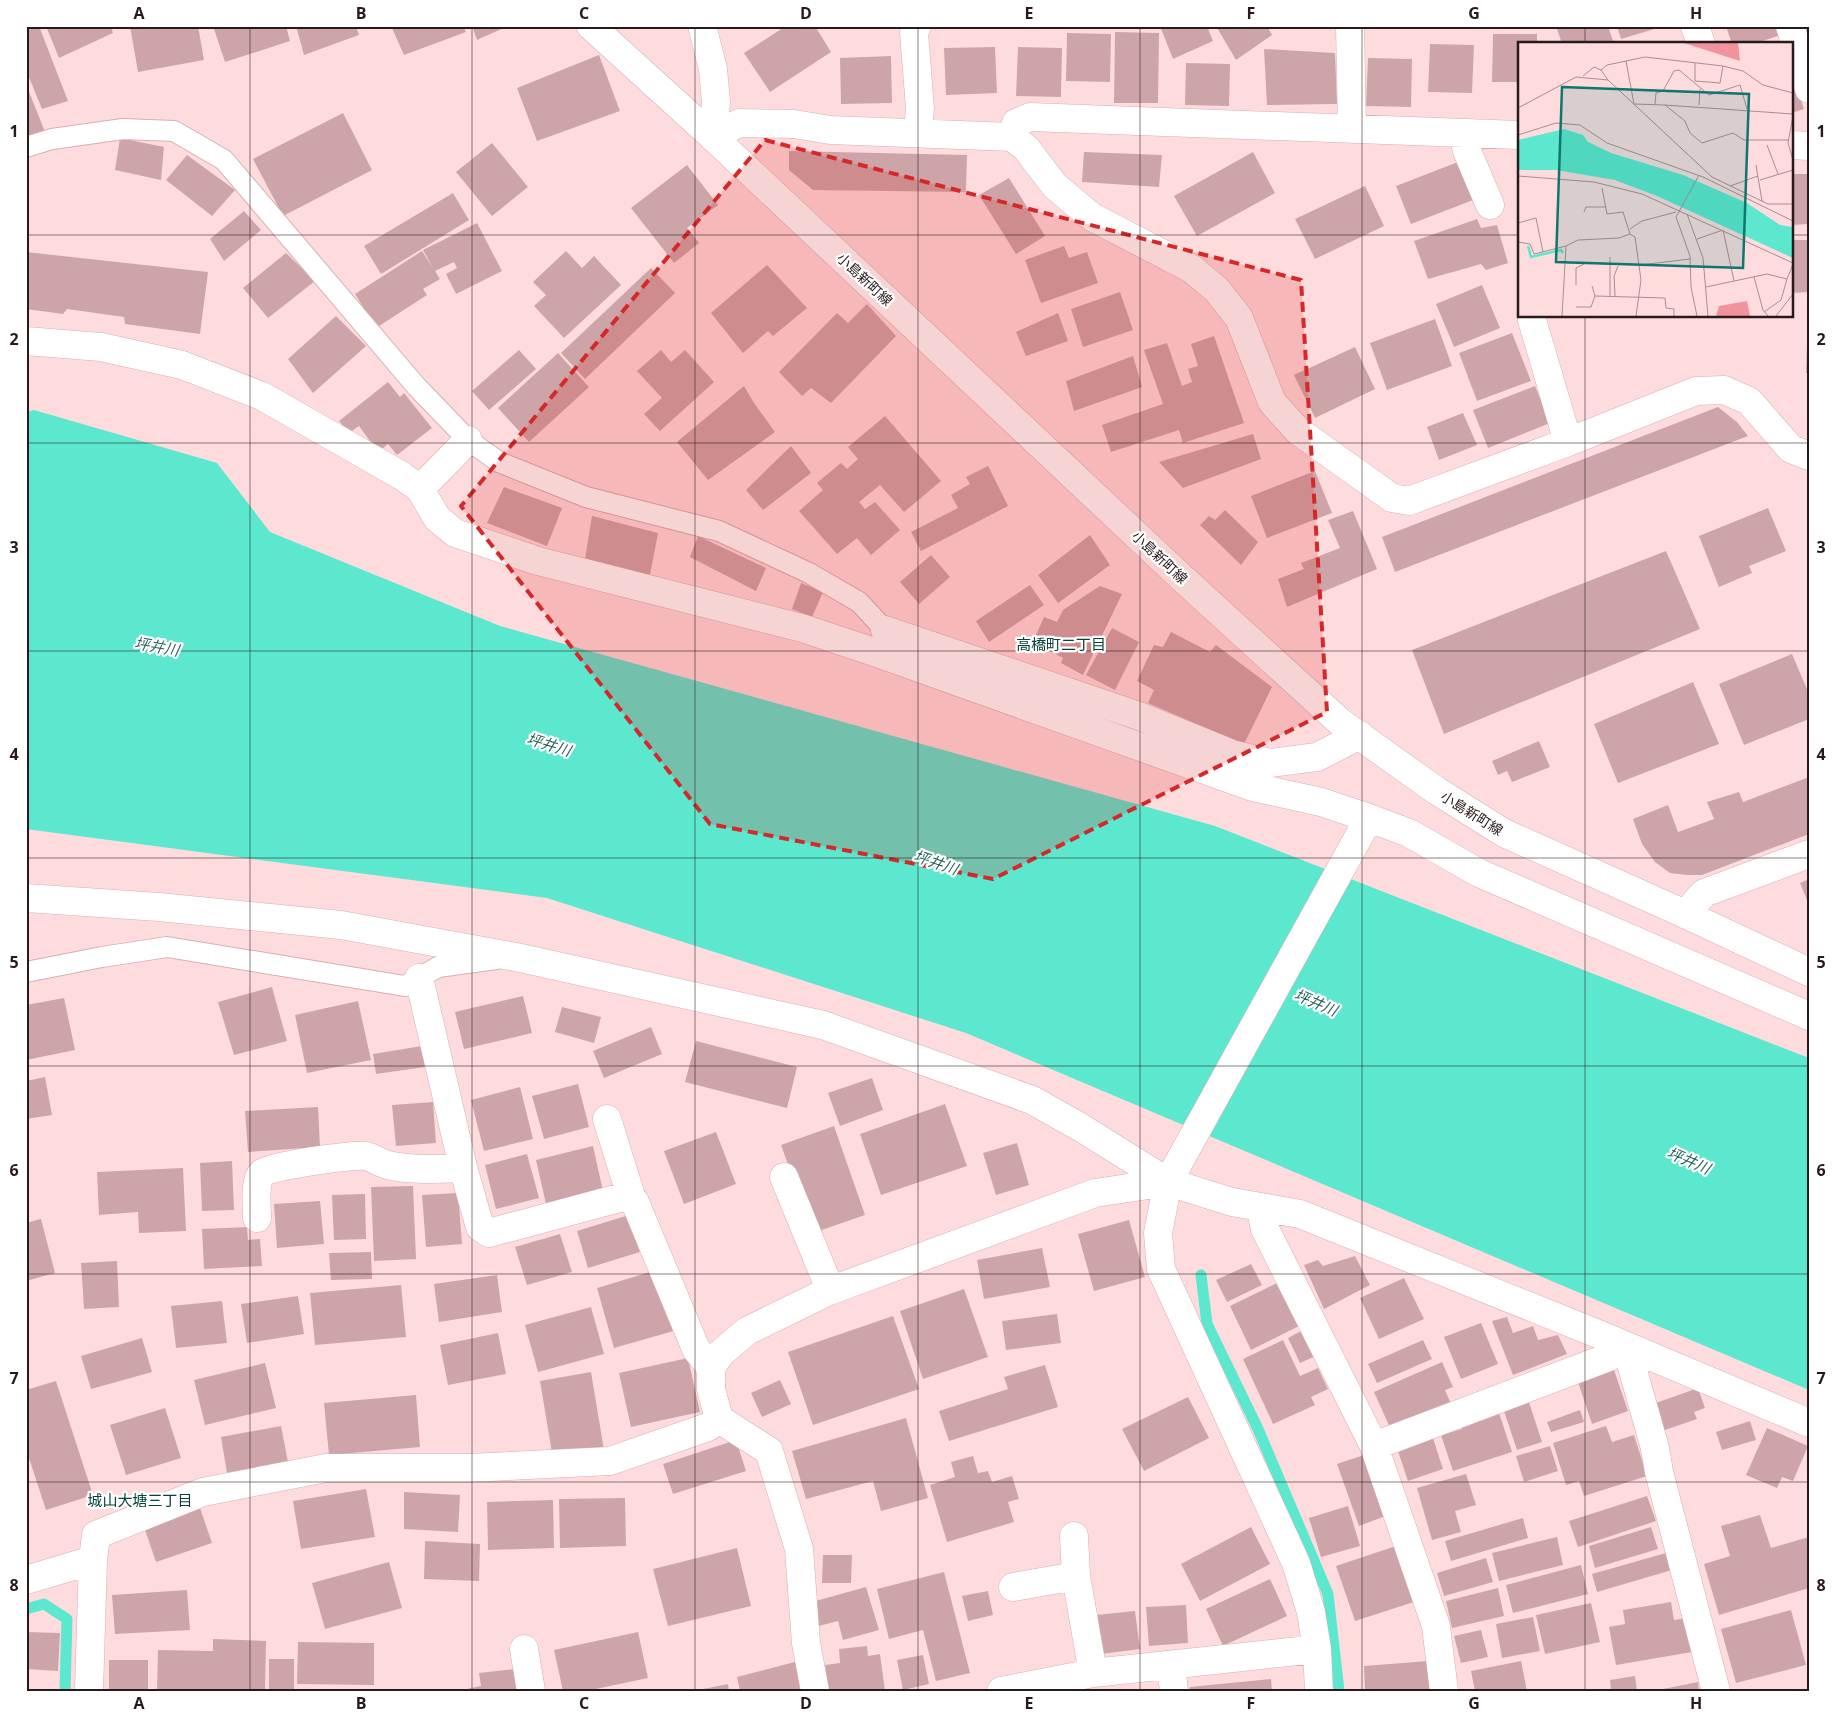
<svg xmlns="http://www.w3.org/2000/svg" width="1835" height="1717" font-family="'Open Sans','Noto Sans JP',sans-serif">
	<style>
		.water { fill: #5be8ce }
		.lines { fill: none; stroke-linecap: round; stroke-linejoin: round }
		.stream { stroke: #5be8ce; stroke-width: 11 }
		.building { fill: #cda5a8 }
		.service-casing { stroke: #d7afb1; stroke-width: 22 }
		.minor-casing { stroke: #d7afb1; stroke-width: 29 }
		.secondary-casing { stroke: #d7afb1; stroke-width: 29 }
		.service { stroke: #fff; stroke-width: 20 }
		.minor { stroke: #fff; stroke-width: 28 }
		.secondary { stroke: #fff; stroke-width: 28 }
		.marked { fill: #d62828; fill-opacity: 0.2; stroke: #d62828; stroke-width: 4; stroke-dasharray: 10 6; stroke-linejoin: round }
		.grid { fill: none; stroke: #28191a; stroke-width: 1; stroke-opacity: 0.55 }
		.labels { text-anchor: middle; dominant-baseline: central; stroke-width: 4.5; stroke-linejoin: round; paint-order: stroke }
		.street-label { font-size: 14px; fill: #28191a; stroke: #fff }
		.neighbourhood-label { font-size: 15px; fill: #054239; stroke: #fff }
		.water-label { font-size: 15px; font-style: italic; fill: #2a6458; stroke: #fff }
		.inset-river { fill: none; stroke: #5be8ce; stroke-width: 2.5 }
		.inset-road { fill: none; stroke: #a88e90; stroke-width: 1 }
		.view { fill: #0f766e; fill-opacity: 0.15; stroke: #0f766e; stroke-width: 2.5 }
		.inset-edge { fill: none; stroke: #28191a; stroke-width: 2.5 }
		.neatline { fill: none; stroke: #28191a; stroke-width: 2 }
		.grid-label { font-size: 16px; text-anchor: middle; font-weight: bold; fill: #28191a }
	</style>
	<rect width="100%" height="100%" fill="#fedcde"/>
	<!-- water -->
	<path class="water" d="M34 410 217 463 270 532 500 626 1215 826 1809 1058V1390L966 1033 547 898 26 829V412Z"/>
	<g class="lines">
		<!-- stream -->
		<path class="stream" d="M1201 1275 1207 1324 1258 1429 1328 1594 1339 1691
			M26 1609 44 1604 67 1619 65 1691"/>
	</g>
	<!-- building -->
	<path class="building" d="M26 26H39L68 101 42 109 26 70Z
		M46 26H111L113 33 59 58Z
		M130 26H198L204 60 138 72Z
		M213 26H286L290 41 225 62Z
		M296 26H356L359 35 304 55Z
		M391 26H463L466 32 404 55Z
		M472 26H508L477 40Z
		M786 26H815L831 52 770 92 744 53Z
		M1160 26H1207L1213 41 1173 59Z
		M1216 26H1267L1272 35 1236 60Z
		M1556 26H1608L1614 44H1562Z
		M1617 26H1661V27L1621 39Z
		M1726 26H1778L1781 35 1753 44H1732Z
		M1115 32 1159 33 1158 103H1114Z
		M1067 33 1111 34 1110 82 1066 81Z
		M1493 34H1537V44H1519V82H1492Z
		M1430 44 1474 45 1472 93 1428 92Z
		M995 47 997 93 946 95 944 48Z
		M1018 47 1062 48 1061 97 1016 96Z
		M1264 49 1335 53 1337 104 1267 105Z
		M599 55 620 111 537 141 517 88Z
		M891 56 892 103 841 104 840 58Z
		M1368 58 1412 59 1411 107 1366 106Z
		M1186 63 1230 64 1229 106 1185 105Z
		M1791 71 1804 109 1791 113Z
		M26 84 45 132 26 139Z
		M343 113 372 170 283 216 253 159Z
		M120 138 164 147 161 180 115 170Z
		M492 143 528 187 492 216 456 172Z
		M789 151 967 155 966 192 813 190 789 170Z
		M1084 152 1162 155 1159 187 1082 182Z
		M1253 152 1275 193 1197 236 1174 196Z
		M187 155 235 190 212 216 166 180Z
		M1458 162 1473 200 1411 224 1396 186Z
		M687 165 718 205 687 228 699 243 674 263 631 208Z
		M1791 174H1809V224L1791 225Z
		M1009 178 1045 236 1016 254 979 195Z
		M1365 186 1384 226 1315 259 1295 219Z
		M453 193 469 220 381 274 364 246Z
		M244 211 261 230 224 261 210 239Z
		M1477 219 1481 228 1497 225 1508 263 1486 270 1481 264 1428 279 1414 241Z
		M477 223 502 271 456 294 446 274 457 268 454 262 435 271 440 279 423 289 427 295 376 328 355 294 422 251 433 268 423 250Z
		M1791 240H1809V292L1791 293Z
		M1064 246 1069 258 1087 252 1098 283 1041 303 1025 260Z
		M566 251 582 268 594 256 621 285 564 338 534 306 546 295 533 282Z
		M26 252 208 272 200 334 125 324 124 317 67 309 63 314 26 309Z
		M286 253 315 281 268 318 243 288Z
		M767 265 807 308 773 336 768 331 743 353 711 313Z
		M651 268 675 293 585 379 561 353Z
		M1482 285 1500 328 1454 347 1436 304Z
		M1120 292 1133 330 1083 347 1071 309Z
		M867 304 896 336 831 403 811 388 802 396 779 372 837 313 848 323Z
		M1058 313 1068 341 1026 356 1016 332Z
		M336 316 366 346 313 393 288 359Z
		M1435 319 1452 366 1387 390 1370 343Z
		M1512 333 1531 381 1477 401 1459 353Z
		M1214 336 1244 423 1183 443 1179 430 1111 452 1102 425 1163 404 1144 350 1167 343 1182 386 1192 382 1188 369 1198 366 1191 344Z
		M1807 343H1809V373H1806Z
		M1355 347 1375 389 1315 418 1294 375Z
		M519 350 536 369 489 410 472 391Z
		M661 350 671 362 685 350 714 382 660 431 644 414 662 398 637 371Z
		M558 353 589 387 529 442 498 408Z
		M1133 356 1142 387 1074 411 1066 381Z
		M388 382 400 397 404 393 432 428 397 455 388 444 378 452 359 426 349 433 339 421Z
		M744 386 754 403 775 432 708 480 677 442Z
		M1535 386 1550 423 1488 448 1473 410Z
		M1718 407 1737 422 1748 436 1395 572 1382 537Z
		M1463 413 1477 445 1439 460 1427 427Z
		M885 416 941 481 904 512 880 485 859 502 865 509 875 502 900 530 871 555 857 538 837 554 799 511 823 490 817 483 841 463 847 469 858 459 848 447Z
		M1253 434 1261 459 1183 488 1159 462Z
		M791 446 811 473 763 510 746 490Z
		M988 466 1008 506 921 551 911 532 958 508 951 495 970 484 966 477Z
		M1315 471 1332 513 1267 538 1251 496Z
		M504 487 562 508 547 546 487 523Z
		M1768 508 1786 551 1749 566 1752 573 1719 587 1699 536Z
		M1225 510 1258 542 1241 565 1200 525 1209 516 1215 520Z
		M1353 511 1377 569 1287 607 1278 579 1304 569 1301 563 1340 548 1328 520Z
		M592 516 658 533 650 575 585 559Z
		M1090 535 1110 565 1058 603 1038 575Z
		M698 536 766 568 756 591 690 557Z
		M1666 551 1700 629 1444 734 1412 650Z
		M931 555 950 577 919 604 900 582Z
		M801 583 823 592 812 617 792 609Z
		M1030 585 1044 605 989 642 976 621Z
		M1100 586 1122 594 1083 675 1061 663 1063 658 1047 649 1049 642 1036 635 1044 617 1057 622 1063 610Z
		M1112 628 1139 642 1115 690 1086 675Z
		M1171 632 1210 652 1216 645 1272 687 1244 744 1148 703 1154 690 1137 681 1154 645 1163 647Z
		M1792 654 1809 694V719L1744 745 1719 684Z
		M1693 682 1719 744 1618 783 1594 724Z
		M1539 741 1550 767 1512 782 1507 771 1498 775 1492 761Z
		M1809 777V834L1702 875H1687L1670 873 1655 862 1642 844 1633 819 1668 805 1678 832 1714 819 1707 802 1739 792 1743 802Z
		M1809 879V905L1800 883Z
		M272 987 287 1041 234 1055 218 1002Z
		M523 996 532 1033 464 1049 455 1012Z
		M64 998 75 1050 26 1060V1005Z
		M358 1001 371 1060 307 1073 295 1015Z
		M562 1007 601 1017 594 1043 555 1032Z
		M651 1027 662 1054 604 1078 593 1051Z
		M696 1041 797 1067 787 1108 685 1082Z
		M422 1046 425 1067 376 1074 373 1054Z
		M45 1077 52 1115 26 1119V1081Z
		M872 1078 883 1110 840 1126 828 1093Z
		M578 1084 589 1127 544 1139 532 1096Z
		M520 1087 533 1139 484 1151 471 1100Z
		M433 1102 436 1143 396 1146 392 1105Z
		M945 1104 967 1166 881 1195 860 1134Z
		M318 1107 320 1147 248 1152 245 1111Z
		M834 1126 865 1215 813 1233 781 1145Z
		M716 1132 736 1184 684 1204 664 1151Z
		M1017 1143 1029 1185 996 1195 983 1153Z
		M593 1146 603 1191 546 1204 536 1160Z
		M527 1154 539 1198 496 1209 485 1165Z
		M232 1161 234 1210 202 1211 200 1163Z
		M183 1168 186 1231 139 1233 138 1212 99 1215 97 1172Z
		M413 1186 416 1259 374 1261 371 1187Z
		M458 1193 462 1244 426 1247 422 1195Z
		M365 1194 366 1239 334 1240 332 1195Z
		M320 1201 324 1244 277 1248 274 1204Z
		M629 1215 640 1252 588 1268 577 1231Z
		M41 1219 55 1273 26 1281V1223Z
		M1129 1220 1145 1277 1094 1291 1078 1234Z
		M247 1227 248 1240 260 1239 262 1266 204 1269 202 1229Z
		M560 1234 572 1272 527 1285 515 1247Z
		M1042 1248 1050 1287 984 1299 977 1260Z
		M371 1252 372 1279 331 1280 329 1253Z
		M1355 1256 1370 1285 1324 1309 1304 1265 1318 1260 1323 1266Z
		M117 1261 119 1307 84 1309 81 1263Z
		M1251 1264 1262 1285 1227 1302 1216 1280Z
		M660 1269 677 1330 614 1348 597 1288Z
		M497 1275 502 1312 439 1322 434 1284Z
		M1404 1278 1424 1319 1379 1339 1360 1298Z
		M1279 1282 1301 1325 1251 1350 1230 1306Z
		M401 1285 406 1337 315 1345 310 1293Z
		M964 1289 988 1357 923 1379 900 1311Z
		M298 1296 304 1334 247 1343 241 1304Z
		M222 1301 227 1343 176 1348 171 1306Z
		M591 1307 604 1354 538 1372 525 1325Z
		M1057 1314 1061 1343 1006 1350 1002 1321Z
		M893 1316 919 1389 813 1425 788 1352Z
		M1507 1317 1513 1333 1533 1326 1538 1340 1558 1335 1567 1354 1513 1375 1492 1321Z
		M1481 1323 1498 1364 1461 1379 1444 1337Z
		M1305 1329 1318 1355 1300 1363 1288 1338Z
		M498 1333 506 1374 448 1385 440 1345Z
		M142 1338 152 1372 91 1389 81 1356Z
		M1283 1340 1300 1376 1318 1368 1328 1389 1311 1397 1315 1405 1273 1424 1243 1359Z
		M1423 1340 1432 1359 1377 1383 1368 1364Z
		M688 1358 700 1412 631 1427 619 1373Z
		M1442 1362 1453 1387 1445 1390 1451 1404 1391 1430 1374 1392Z
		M265 1363 276 1408 205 1425 194 1380Z
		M1045 1365 1058 1407 949 1441 939 1411 1008 1389 1004 1377Z
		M1614 1370 1628 1411 1592 1424 1578 1382Z
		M591 1372 604 1450 553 1459 540 1381Z
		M780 1380 791 1404 762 1417 751 1393Z
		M56 1381 93 1495 46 1510 26 1449V1390Z
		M1698 1388 1705 1408 1694 1412 1697 1419 1662 1431 1653 1404Z
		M416 1395 420 1447 329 1455 324 1403Z
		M1527 1396 1542 1442 1517 1450 1502 1405Z
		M1188 1397 1209 1438 1144 1471 1122 1429Z
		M165 1408 181 1458 126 1475 110 1425Z
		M1498 1410 1512 1452 1453 1471 1441 1435 1462 1429 1460 1422Z
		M1580 1410 1584 1422 1551 1432 1547 1422Z
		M906 1418 928 1498 881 1511 873 1481 806 1499 792 1451Z
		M1750 1421 1756 1440 1722 1450 1716 1432Z
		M281 1426 288 1462 227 1473 221 1437Z
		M1606 1426 1612 1442 1634 1435 1647 1476 1584 1496 1579 1481 1566 1485 1553 1443Z
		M1767 1428 1808 1446 1793 1481 1782 1477 1777 1488 1746 1475Z
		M1431 1432 1443 1469 1408 1481 1396 1445Z
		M736 1440 746 1471 673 1494 663 1464Z
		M1550 1446 1558 1471 1524 1482 1516 1456Z
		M1367 1454 1388 1515 1359 1526 1337 1464Z
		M973 1456 978 1473 988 1471 992 1482 1012 1476 1019 1499 1008 1502 1014 1522 947 1542 930 1485 955 1477 951 1462Z
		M1466 1474 1476 1505 1455 1511 1461 1532 1432 1540 1417 1488Z
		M366 1489 375 1537 301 1549 293 1501Z
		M404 1492 460 1495 458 1532 404 1529Z
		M1647 1496 1656 1521 1578 1547 1569 1521Z
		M625 1498 626 1546 560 1548 559 1499Z
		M553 1500 554 1548 488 1550 487 1502Z
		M199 1505 212 1543 156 1562 143 1524Z
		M1348 1506 1360 1546 1321 1557 1309 1518Z
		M1760 1515 1771 1548 1809 1537V1588L1719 1615 1704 1564 1730 1556 1721 1526Z
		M1523 1518 1528 1538 1451 1561 1445 1541Z
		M1251 1527 1270 1564 1200 1601 1181 1564Z
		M1651 1527 1658 1549 1595 1568 1589 1546Z
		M1557 1537 1563 1565 1499 1581 1492 1553Z
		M425 1541 480 1544 479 1581 424 1579Z
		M1396 1546 1414 1602 1355 1621 1336 1566Z
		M737 1548 751 1606 668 1626 653 1569Z
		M1666 1553 1672 1570 1597 1592 1592 1574Z
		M823 1555H852L851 1583H822Z
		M1486 1558 1493 1582 1444 1596 1437 1573Z
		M389 1562 402 1608 325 1629 312 1583Z
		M1581 1565 1588 1594 1513 1613 1506 1585Z
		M944 1572 970 1673 936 1681 923 1630 889 1639 877 1589Z
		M1270 1579 1287 1616 1223 1646 1206 1609Z
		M866 1587 879 1630 843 1640 838 1621 819 1626 812 1602Z
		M1498 1588 1504 1616 1452 1628 1446 1601Z
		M187 1590 190 1630 115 1634 112 1595Z
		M988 1591 993 1615 968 1621 962 1596Z
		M1671 1602 1674 1620 1686 1618 1692 1652 1616 1665 1609 1627 1625 1624 1623 1610Z
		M1591 1603 1600 1642 1545 1654 1536 1615Z
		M1186 1605 1188 1643 1149 1646 1146 1607Z
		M1791 1610 1806 1665 1736 1683 1721 1629Z
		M1135 1611 1140 1649 1101 1654 1096 1615Z
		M1533 1617 1540 1651 1502 1658 1496 1624Z
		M1481 1630 1488 1657 1461 1663 1454 1636Z
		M26 1632 60 1633 58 1671 26 1669Z
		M638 1632 648 1678 586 1691H563L554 1650Z
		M213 1639 266 1641 265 1691H157L158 1650 213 1651Z
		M298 1642 374 1643V1685L297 1684Z
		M867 1646 868 1656 880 1654 885 1691H828L825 1665 840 1663 839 1649Z
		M923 1655 929 1684 903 1690 897 1660Z
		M269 1659H294V1691H269Z
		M109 1660H148V1691H109Z
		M1428 1661 1430 1691H1365L1364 1666Z
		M1521 1661 1527 1691H1475L1471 1671Z
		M795 1662 803 1691H740L737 1677Z
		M523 1668 526 1691H457L481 1686 479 1673Z
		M1635 1676 1637 1691H1611L1610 1680Z
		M1271 1679 1272 1691H1190V1687Z
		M1698 1682 1699 1691H1658V1690Z
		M728 1684 729 1691H699L698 1690Z"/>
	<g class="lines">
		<defs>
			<path id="service" d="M26 147 52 139 123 129 174 131 224 160 416 386 468 440 499 462 586 497 719 531 809 573 859 602 885 630
				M26 972 102 957 167 947 405 986 438 967 496 959"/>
			<path id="minor" d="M702 26 713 69 716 102 713 137
				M917 26 914 33 920 108 918 133
				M1350 26 1352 128
				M1695 26 1701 44
				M1790 26 1809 89
				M1463 133 1467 151 1490 205
				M713 137 739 123 794 124 830 130 1012 137 1026 148 1055 186 1092 217 1192 269 1217 290 1239 318 1272 402 1298 431 1392 498 1409 501 1568 442 1696 391 1724 390 1749 401 1791 449 1809 456
				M1012 137 1016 123 1030 117 1519 135
				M1791 145 1809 146
				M1532 320 1568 442
				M26 341 101 347 182 365 262 396 402 476 420 489 437 518 455 533 538 561 802 628 877 653 1253 787 1321 802 1369 818 1409 833 1479 873 1809 1016
				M420 489 468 440
				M885 630 1139 716 1232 754 1270 763 1317 757 1360 735
				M26 898 159 907 341 925 516 957 823 1025 1032 1100 1080 1127 1168 1182 1232 1202 1300 1214 1598 1334 1809 1423
				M1685 914 1704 893 1809 854
				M419 978 463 1167 480 1227 489 1233 623 1197 635 1202 696 1349 711 1368V1389L719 1419 769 1451 799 1549 806 1643 815 1691
				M607 1119 630 1193 629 1198
				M784 1177 825 1277 829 1291
				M1265 1208 1263 1219 1265 1229 1374 1446 1436 1626 1444 1691
				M257 1218C257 1208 254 1180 262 1173 269 1166 355 1154 366 1156 374 1158 380 1163 388 1165 405 1170 445 1170 463 1167
				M1626 1346 1655 1448 1659 1472 1716 1691
				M711 1368 720 1354 747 1331 829 1291 1095 1193 1168 1182
				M1374 1446 1609 1357 1626 1346
				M1074 1536 1076 1576 1093 1673
				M93 1560 96 1535 203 1492 326 1468H469L610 1461 708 1427 719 1419
				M26 1580 93 1560 89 1691
				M1013 1587 1076 1576
				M524 1649 531 1691
				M1171 1665 1174 1691
				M1001 1691 1093 1673 1317 1649
				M1319 1691 1317 1649 1311 1612 1296 1563 1161 1269 1158 1233 1168 1182 1369 818"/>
			<path id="secondary" d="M591 26 713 137 1181 577 1340 722 1437 791 1504 833 1685 914 1809 972"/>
		</defs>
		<!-- service casing -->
		<use href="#service" class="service-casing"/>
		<!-- minor casing -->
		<use href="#minor" class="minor-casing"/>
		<!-- secondary casing -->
		<use href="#secondary" class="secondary-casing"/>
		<!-- service -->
		<use href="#service" class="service"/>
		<!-- minor -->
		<use href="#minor" class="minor"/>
		<!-- secondary -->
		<use href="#secondary" class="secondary"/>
	</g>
	<!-- marked area -->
	<path class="marked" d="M765 140 1301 280 1327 712 993 879 710 824 461 506Z"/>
	<!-- grid -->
	<path class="grid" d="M250 26V1691M472 26V1691M695 26V1691M918 26V1691M1140 26V1691M1362 26V1691M1585 26V44M26 235H1519M1791 235H1809M1585 316V1691M26 443H1809M26 651H1809M26 858H1809M26 1066H1809M26 1274H1809M26 1482H1809"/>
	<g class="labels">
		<!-- street labels -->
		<g class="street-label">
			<text transform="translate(865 279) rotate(43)">小島新町線</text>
			<text transform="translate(1160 557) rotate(43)">小島新町線</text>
			<text transform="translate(1472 813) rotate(32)">小島新町線</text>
		</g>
		<!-- neighbourhood labels -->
		<g class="neighbourhood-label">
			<text x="1061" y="644">高橋町二丁目</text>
			<text x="140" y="1500">城山大塘三丁目</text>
		</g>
		<!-- water labels -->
		<g class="water-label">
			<text transform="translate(157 646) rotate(10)">坪井川</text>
			<text transform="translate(549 744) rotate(17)">坪井川</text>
			<text transform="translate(936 862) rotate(19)">坪井川</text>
			<text transform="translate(1316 1002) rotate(23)">坪井川</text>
			<text transform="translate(1689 1160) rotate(23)">坪井川</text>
		</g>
	</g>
	<!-- overview -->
	<g transform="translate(1518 42)">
		<rect width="275" height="275" fill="#fedcde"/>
		<path d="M166 1H220L222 19ZM229 259 232 274H198L201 264Z" fill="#f0939c"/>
		<path d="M46 87 65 93 70 100 93 111 165 133 229 161 262 183 275 185V216L139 154 97 138 38 128H0V98Z" fill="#5be8ce"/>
		<path class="inset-river" d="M10 204 13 215 43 208 45 211"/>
		<path class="inset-road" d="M108 19 116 62 147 63 167 79 172 91 184 101 215 91 226 98H271M177 21V39L202 41 205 24M83 28 89 23 127 15 205 24 225 29 245 43 275 51M65 34 76 25 83 28 90 38M137 62 138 51 145 49 156 29 161 28 191 53 222 43 229 67M147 63 275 72M181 63 182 47M0 66 58 35 90 38 194 135 250 162H275M275 74 270 101 275 118M0 93 38 81 62 83 89 101 185 135 275 179M249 103 260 132M238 123 244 159M0 134 76 140 124 152 275 221M242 138 275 128M212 144 240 134M84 146 89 172 105 170 112 192 117 195 123 238 118 274M66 170 68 165H87M169 172 185 216 190 274M0 181 18 176 25 210M112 187 124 179 158 170M205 188 216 239M179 197 205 188M0 200 12 202 16 212 48 204 44 274M48 204 60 198 101 196 112 192M92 215V254M122 223 172 217M236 235 245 268 250 274M58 243V226L66 222M74 244 77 254 147 256 148 266 156 267V274M188 245 249 232 269 237 275 222M97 254 96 234 100 224M58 265H73L77 254M246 270 263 258 269 237M179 274 173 245 172 214 158 175 181 133M258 274 275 252"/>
		<path class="view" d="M44 45 231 52 225 226 38 220Z"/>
		<rect width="275" height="275" class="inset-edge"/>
	</g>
	<!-- border -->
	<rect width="1835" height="1717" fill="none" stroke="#ffffff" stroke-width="55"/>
	<rect x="28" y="28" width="1780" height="1662" class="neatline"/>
	<g class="grid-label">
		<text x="139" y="19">A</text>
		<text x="361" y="19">B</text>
		<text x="584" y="19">C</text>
		<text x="806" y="19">D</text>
		<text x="1029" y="19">E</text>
		<text x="1251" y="19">F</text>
		<text x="1474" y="19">G</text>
		<text x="1696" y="19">H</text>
		<text x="14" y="137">1</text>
		<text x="1821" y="137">1</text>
		<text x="14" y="345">2</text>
		<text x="1821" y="345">2</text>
		<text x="14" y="553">3</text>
		<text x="1821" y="553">3</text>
		<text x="14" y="760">4</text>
		<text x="1821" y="760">4</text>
		<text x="14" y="968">5</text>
		<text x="1821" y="968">5</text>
		<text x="14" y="1176">6</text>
		<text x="1821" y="1176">6</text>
		<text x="14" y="1384">7</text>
		<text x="1821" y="1384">7</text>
		<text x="14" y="1591">8</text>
		<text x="1821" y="1591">8</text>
		<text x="139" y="1709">A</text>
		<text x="361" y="1709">B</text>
		<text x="584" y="1709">C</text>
		<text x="806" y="1709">D</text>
		<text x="1029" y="1709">E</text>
		<text x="1251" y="1709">F</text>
		<text x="1474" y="1709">G</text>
		<text x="1696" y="1709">H</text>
	</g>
</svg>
